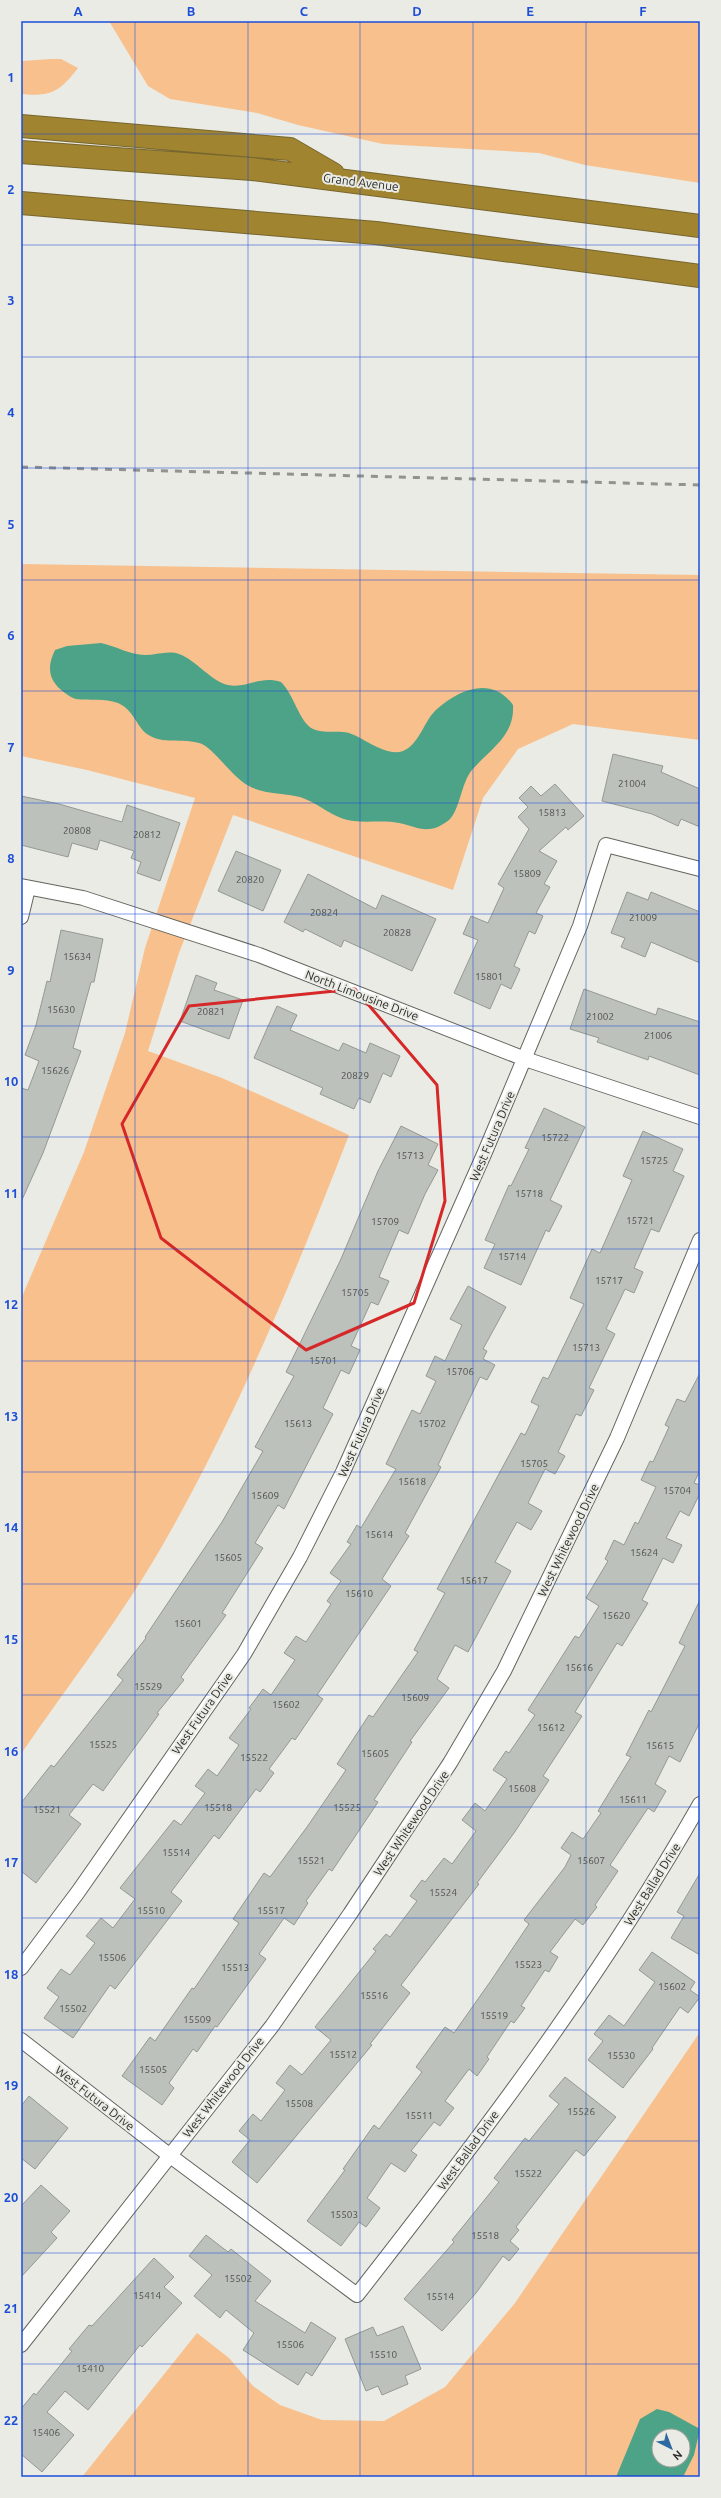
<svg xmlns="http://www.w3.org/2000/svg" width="721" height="2498" font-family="Ubuntu,sans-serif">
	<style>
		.green { fill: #f8c08d; fill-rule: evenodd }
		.water { fill: #4da387; fill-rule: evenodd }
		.building { fill: #bcc1bc; stroke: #949993 }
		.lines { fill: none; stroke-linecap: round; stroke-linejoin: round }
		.street-casing { stroke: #64655f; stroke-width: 16 }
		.highway-casing { stroke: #77662e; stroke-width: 24 }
		.street { stroke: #fff; stroke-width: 14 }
		.highway { stroke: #a08430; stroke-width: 22 }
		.rail { stroke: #92938e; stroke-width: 3; stroke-dasharray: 7 7; stroke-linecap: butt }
		.marked { fill: none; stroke: #d62828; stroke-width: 3; stroke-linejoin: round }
		.grid { fill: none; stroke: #1d4ed8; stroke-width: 1; stroke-opacity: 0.55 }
		.labels { text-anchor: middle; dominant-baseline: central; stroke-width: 4; stroke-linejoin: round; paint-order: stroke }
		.number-label { font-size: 10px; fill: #50524e }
		.street-label { font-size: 12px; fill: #2c2d2a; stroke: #eaebe4 }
		.neatline { fill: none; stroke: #1d4ed8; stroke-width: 1.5 }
		.grid-label { font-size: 13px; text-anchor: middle; font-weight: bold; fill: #1d4ed8 }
	</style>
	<rect width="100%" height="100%" fill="#eaebe4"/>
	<!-- green -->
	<path class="green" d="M109 21H700V183L585 165 539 153 383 144 298 125 257 113 170 99 148 86Z
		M51 59H61L78 68C60 91 52 97 21 94L22 61Z
		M21 564 700 575V740L573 724 518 749 483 798 453 890 233 815 179 953 148 1051 222 1078 349 1135C295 1274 239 1411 165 1541 123 1615 69 1684 21 1754V1299L84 1152 125 1033 145 948 195 798 87 770 21 756Z
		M700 2032V2477H82L197 2333 229 2358 253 2386 280 2405 322 2420 384 2421 445 2387 515 2303ZM659 2436H683V2460H659Z"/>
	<!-- water -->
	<path class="water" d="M101 643C116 646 130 655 145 655 156 655 168 650 179 654 196 660 212 682 228 685 246 689 260 675 281 682 295 696 299 722 313 729 324 734 338 730 349 733 364 738 386 757 403 751 420 744 424 720 437 709 460 689 492 676 513 705 515 736 490 749 472 770 461 783 460 810 449 820 444 824 436 829 429 829 419 830 410 825 399 823 380 819 360 825 341 818 327 813 316 802 300 797 285 793 263 794 249 786 230 776 214 747 199 743 183 738 162 745 147 734 136 726 134 710 118 703 104 698 90 701 76 699 72 698 68 695 65 693 49 682 46 668 55 650L67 646Z
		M657 2409 669 2412 700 2429 694 2455 683 2477H616L640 2419ZM659 2436H683V2460H659Z"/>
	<!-- building -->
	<path class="building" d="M613 754 663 766 661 772 700 789V827L681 819 678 826 652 814 602 801Z
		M555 784 584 816 568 830 566 827 539 851 557 861 544 884 550 887 536 913 543 916 535 934 529 931 514 966 520 969 511 989 501 984 490 1009 454 993 478 940 463 934 471 916 488 923 504 888 498 884 529 829 518 817 528 807 519 798 531 786 541 796Z
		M21 796 59 804 122 822 127 805 180 823 160 881 137 873 141 862 131 858 134 851 100 840 97 850 72 843 68 857 21 845Z
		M236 851 281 870 263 911 218 891Z
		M308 874 376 909 382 895 436 919 412 971 344 940 341 947 305 929 303 932 284 922Z
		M627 892 648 900 651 892 700 912V963L651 942 645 957 621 947 625 938 611 933Z
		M61 930 103 939 94 982H91L73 1048 81 1051 43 1153 21 1202V1088L28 1090 39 1061 25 1055 36 1025 47 981 50 982Z
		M196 975 217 983 214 990 243 1000 229 1039 180 1021Z
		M584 989 656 1015 658 1008 700 1022V1075L649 1056 648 1060 597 1042 599 1038 570 1029Z
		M277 1006 297 1015 290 1030 339 1051 343 1043 366 1053 370 1043 400 1056 391 1077 383 1073 370 1103 359 1098 354 1109 320 1094 323 1088 254 1058Z
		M544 1108 585 1127 550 1200 562 1206 549 1232 546 1230 521 1285 484 1268 495 1244 485 1240 509 1185 511 1186 529 1149 525 1148Z
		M401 1126 438 1144 428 1165 438 1170 425 1194 408 1234 399 1230 379 1277 389 1281 378 1305 371 1302 351 1346 360 1350 349 1374 341 1370 323 1408 333 1414 284 1509 278 1505 255 1543 263 1548 222 1613 226 1615 181 1677 184 1680 157 1713 159 1714 103 1791 93 1784 69 1815 81 1824 36 1883 21 1871V1803L51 1765 54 1767 123 1680 117 1675 146 1638 145 1637 222 1522 263 1451 255 1447 294 1376 286 1372 341 1259 378 1171Z
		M643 1131 683 1149 673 1171 684 1176 659 1232 651 1229 634 1268 643 1272 634 1293 625 1289 606 1329 615 1334 589 1388 594 1390 581 1416 576 1414 558 1452 565 1456 555 1474 545 1469 528 1503 542 1511 531 1530 517 1522 495 1562 511 1571 468 1652 455 1645 437 1679 449 1688 410 1741 412 1742 374 1800 378 1802 332 1871 329 1869 306 1901 308 1903 294 1925 284 1918 259 1954 266 1959 217 2027 215 2026 197 2052 193 2049 169 2083 174 2088 162 2105 122 2076 150 2037 155 2041 192 1988 194 1989 239 1923 233 1919 264 1873 270 1877 307 1827 346 1770 337 1764 369 1715 373 1717 418 1652 414 1650 445 1593 437 1589 521 1433 525 1435 539 1406 531 1402 543 1377 548 1379 584 1304 570 1298 592 1249 600 1253 632 1180 623 1176Z
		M468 1286 506 1307 483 1349 487 1351 483 1359 495 1365 487 1380 480 1377 438 1465 441 1467 405 1533 409 1536 382 1579 391 1586 317 1695 323 1699 295 1740 292 1738 269 1769 274 1773 260 1792 256 1789 219 1839 214 1835 171 1892 182 1901 115 1989 110 1985 73 2038 44 2018 59 1997 47 1988 61 1969 70 1975 95 1943 86 1936 101 1918 113 1928 135 1899 120 1888 174 1820 181 1825 205 1793 195 1786 208 1769 217 1776 239 1745 229 1738 251 1709 249 1708 263 1689 271 1695 295 1660 284 1653 296 1636 306 1642 331 1604 327 1601 341 1581 330 1573 351 1544 347 1542 357 1525 361 1528 396 1469 386 1464 412 1410 420 1414 436 1381 426 1376 435 1356 445 1361 462 1325 450 1319Z
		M700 1373V1470L694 1483 700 1485V1493L689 1516 680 1511 666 1538 682 1545 673 1563 663 1558 642 1600 648 1603 622 1646 617 1643 575 1712 582 1716 543 1776 549 1780 514 1833 477 1883 479 1884 401 1985 410 1993 370 2044 372 2045 257 2183 232 2162 250 2140 239 2131 253 2114 261 2121 285 2090 276 2083 290 2065 302 2075 331 2040 315 2027 376 1951 373 1949 386 1934 390 1937 417 1901 410 1896 422 1880 425 1882 444 1858 452 1864 476 1831 462 1820 475 1803 485 1811 507 1779 493 1770 506 1751 509 1753 535 1715 528 1710 575 1636 579 1638 599 1606 586 1598 608 1561 605 1559 614 1540 624 1545 635 1522 638 1524 656 1487 641 1480 650 1461 653 1462 669 1427 665 1425 677 1399 685 1402Z
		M700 1600V1722L680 1762 669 1756 655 1784 666 1791 654 1812 648 1808 610 1865 618 1871 595 1905 597 1907 583 1925 575 1919 550 1952 558 1957 549 1972 545 1970 521 2006 525 2008 514 2023 511 2021 487 2057 489 2059 477 2076 469 2069 445 2101 454 2108 440 2126 434 2122 411 2151 417 2155 405 2172 391 2163 367 2198 380 2208 366 2227 359 2222 341 2246 307 2221 345 2170 343 2169 374 2125 379 2129 422 2072 416 2067 445 2027 454 2033 490 1982 529 1924 524 1920 565 1867 571 1855 561 1848 572 1832 583 1839 601 1813 598 1811 631 1757 626 1755 649 1710 651 1712 685 1646 679 1643Z
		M700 1873V1955L671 1938 684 1916 677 1912Z
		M652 1952 695 1982 690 1990 700 1997 688 2013 680 2007 652 2048 653 2049 623 2088 588 2060 603 2041 594 2034 609 2015 624 2026 655 1982 639 1970Z
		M565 2077 616 2117 584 2156 576 2150 516 2227 519 2230 510 2241 519 2249 509 2261 503 2256 476 2293 442 2331 404 2299 454 2242 452 2240 499 2182 494 2178 525 2138 529 2141 559 2104 549 2096Z
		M29 2096 68 2128 35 2169 21 2158V2106Z
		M41 2185 70 2211 51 2232 57 2238 21 2277V2206Z
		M206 2235 228 2252 231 2249 271 2281 255 2301 305 2333 311 2322 336 2338 312 2376 306 2372 298 2385 243 2350 254 2333 226 2310 220 2318 194 2296 212 2275 189 2256Z
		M154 2258 174 2277 164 2287 182 2303 142 2347 140 2345 88 2410 65 2391 47 2412 74 2435 42 2472 21 2454V2409L34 2393 36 2395 72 2351 69 2349 89 2325 92 2326Z
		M403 2326 421 2369 405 2376 408 2384 382 2395 378 2386 366 2391 345 2339 373 2327 377 2336Z"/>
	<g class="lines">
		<defs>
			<path id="street" d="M21 886 83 898 259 955 525 1059 700 1117
				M21 917 28 888
				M21 1968 78 1892 244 1654 300 1557 343 1472 485 1152 580 926 606 845 700 869
				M21 2040 169 2155 357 2295C480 2138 601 1978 700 1804
				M21 2345 272 2026 350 1914 450 1763 504 1671 617 1438 700 1240"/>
			<path id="highway" d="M21 126 290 149 333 174
				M21 152 252 169 700 226
				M21 203 376 233 700 276"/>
		</defs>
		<!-- street casing -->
		<use href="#street" class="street-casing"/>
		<!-- highway casing -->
		<use href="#highway" class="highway-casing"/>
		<!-- street -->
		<use href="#street" class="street"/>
		<!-- highway -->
		<use href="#highway" class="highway"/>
		<!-- rail -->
		<path class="rail" d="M21 467 700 485"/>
	</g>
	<!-- marked area -->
	<path class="marked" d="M355 989 437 1085 445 1201 414 1303 306 1350 161 1238 122 1124 189 1006Z"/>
	<!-- grid -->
	<path class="grid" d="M135 21V2477M248 21V2477M360 21V2477M473 21V2477M586 21V2477M21 134H700M21 245H700M21 357H700M21 468H700M21 580H700M21 691H700M21 803H700M21 914H700M21 1026H700M21 1137H700M21 1249H700M21 1361H700M21 1472H700M21 1584H700M21 1695H700M21 1807H700M21 1918H700M21 2030H700M21 2141H700M21 2253H700M21 2364H700"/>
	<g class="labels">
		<!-- number labels -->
		<g class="number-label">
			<text x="632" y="783">21004</text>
			<text x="552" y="812">15813</text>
			<text x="77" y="830">20808</text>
			<text x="147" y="834">20812</text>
			<text x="527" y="873">15809</text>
			<text x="250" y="879">20820</text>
			<text x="324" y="912">20824</text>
			<text x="643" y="917">21009</text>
			<text x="397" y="932">20828</text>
			<text x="77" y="956">15634</text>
			<text x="489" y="976">15801</text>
			<text x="61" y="1009">15630</text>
			<text x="211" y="1011">20821</text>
			<text x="600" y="1016">21002</text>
			<text x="658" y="1035">21006</text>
			<text x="55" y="1070">15626</text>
			<text x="355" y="1075">20829</text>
			<text x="555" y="1137">15722</text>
			<text x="410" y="1155">15713</text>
			<text x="654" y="1160">15725</text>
			<text x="529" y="1193">15718</text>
			<text x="640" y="1220">15721</text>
			<text x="385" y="1221">15709</text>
			<text x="512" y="1256">15714</text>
			<text x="609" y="1280">15717</text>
			<text x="355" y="1292">15705</text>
			<text x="586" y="1347">15713</text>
			<text x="323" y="1360">15701</text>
			<text x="460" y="1371">15706</text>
			<text x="298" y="1423">15613</text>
			<text x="432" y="1423">15702</text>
			<text x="534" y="1463">15705</text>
			<text x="412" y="1481">15618</text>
			<text x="677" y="1490">15704</text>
			<text x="265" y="1495">15609</text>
			<text x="379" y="1534">15614</text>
			<text x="644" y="1552">15624</text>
			<text x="228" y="1557">15605</text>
			<text x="474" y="1580">15617</text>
			<text x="359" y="1593">15610</text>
			<text x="616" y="1615">15620</text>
			<text x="188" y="1623">15601</text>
			<text x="579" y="1667">15616</text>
			<text x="148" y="1686">15529</text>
			<text x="415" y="1697">15609</text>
			<text x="286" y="1704">15602</text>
			<text x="551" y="1727">15612</text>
			<text x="103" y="1744">15525</text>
			<text x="660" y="1745">15615</text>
			<text x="375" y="1753">15605</text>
			<text x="254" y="1757">15522</text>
			<text x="522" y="1788">15608</text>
			<text x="633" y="1799">15611</text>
			<text x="218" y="1807">15518</text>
			<text x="347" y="1807">15525</text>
			<text x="47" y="1809">15521</text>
			<text x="176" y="1852">15514</text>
			<text x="311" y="1860">15521</text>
			<text x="591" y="1860">15607</text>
			<text x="443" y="1892">15524</text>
			<text x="151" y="1910">15510</text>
			<text x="271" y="1910">15517</text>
			<text x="112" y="1957">15506</text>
			<text x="528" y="1964">15523</text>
			<text x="235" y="1967">15513</text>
			<text x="672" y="1986">15602</text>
			<text x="374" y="1995">15516</text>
			<text x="73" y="2008">15502</text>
			<text x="494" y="2015">15519</text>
			<text x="197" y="2019">15509</text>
			<text x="343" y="2054">15512</text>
			<text x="621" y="2055">15530</text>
			<text x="153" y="2069">15505</text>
			<text x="299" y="2103">15508</text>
			<text x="581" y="2111">15526</text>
			<text x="419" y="2115">15511</text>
			<text x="528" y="2173">15522</text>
			<text x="344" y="2214">15503</text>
			<text x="485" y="2235">15518</text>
			<text x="238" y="2278">15502</text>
			<text x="147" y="2295">15414</text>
			<text x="440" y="2296">15514</text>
			<text x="290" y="2344">15506</text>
			<text x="383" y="2354">15510</text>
			<text x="90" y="2368">15410</text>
			<text x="46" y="2432">15406</text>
		</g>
		<!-- street labels -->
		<g class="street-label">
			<text transform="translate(361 182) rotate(7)">Grand Avenue</text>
			<text transform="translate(362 995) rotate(21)">North Limousine Drive</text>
			<text transform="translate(492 1136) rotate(-67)">West Futura Drive</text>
			<text transform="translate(361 1432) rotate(-66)">West Futura Drive</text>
			<text transform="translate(568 1540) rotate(-64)">West Whitewood Drive</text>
			<text transform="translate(202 1713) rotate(-55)">West Futura Drive</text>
			<text transform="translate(411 1823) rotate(-56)">West Whitewood Drive</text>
			<text transform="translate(652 1884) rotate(-58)">West Ballad Drive</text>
			<text transform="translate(223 2087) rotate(-52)">West Whitewood Drive</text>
			<text transform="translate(95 2098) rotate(38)">West Futura Drive</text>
			<text transform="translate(468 2150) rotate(-54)">West Ballad Drive</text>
		</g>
	</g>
	<!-- border -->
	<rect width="721" height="2498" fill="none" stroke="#eaebe4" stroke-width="44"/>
	<!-- north arrow -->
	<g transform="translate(671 2448) rotate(138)"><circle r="19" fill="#eaebe4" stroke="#9e9f9a"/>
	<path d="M0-3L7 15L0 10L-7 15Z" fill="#2c6aa1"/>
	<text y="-6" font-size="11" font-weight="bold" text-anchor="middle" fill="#2c2d2a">N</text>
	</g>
	<rect x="22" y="22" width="677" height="2454" class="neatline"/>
	<g class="grid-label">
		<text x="78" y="16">A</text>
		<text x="191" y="16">B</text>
		<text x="304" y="16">C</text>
		<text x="417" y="16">D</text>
		<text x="530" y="16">E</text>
		<text x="643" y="16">F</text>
		<text x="11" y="82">1</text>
		<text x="11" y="194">2</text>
		<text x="11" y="305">3</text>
		<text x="11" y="417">4</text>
		<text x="11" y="529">5</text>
		<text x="11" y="640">6</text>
		<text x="11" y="752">7</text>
		<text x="11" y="863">8</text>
		<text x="11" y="975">9</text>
		<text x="11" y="1086">10</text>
		<text x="11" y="1198">11</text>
		<text x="11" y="1309">12</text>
		<text x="11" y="1421">13</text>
		<text x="11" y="1532">14</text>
		<text x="11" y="1644">15</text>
		<text x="11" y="1756">16</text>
		<text x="11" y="1867">17</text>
		<text x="11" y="1979">18</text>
		<text x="11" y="2090">19</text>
		<text x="11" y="2202">20</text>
		<text x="11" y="2313">21</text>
		<text x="11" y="2425">22</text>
	</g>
</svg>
